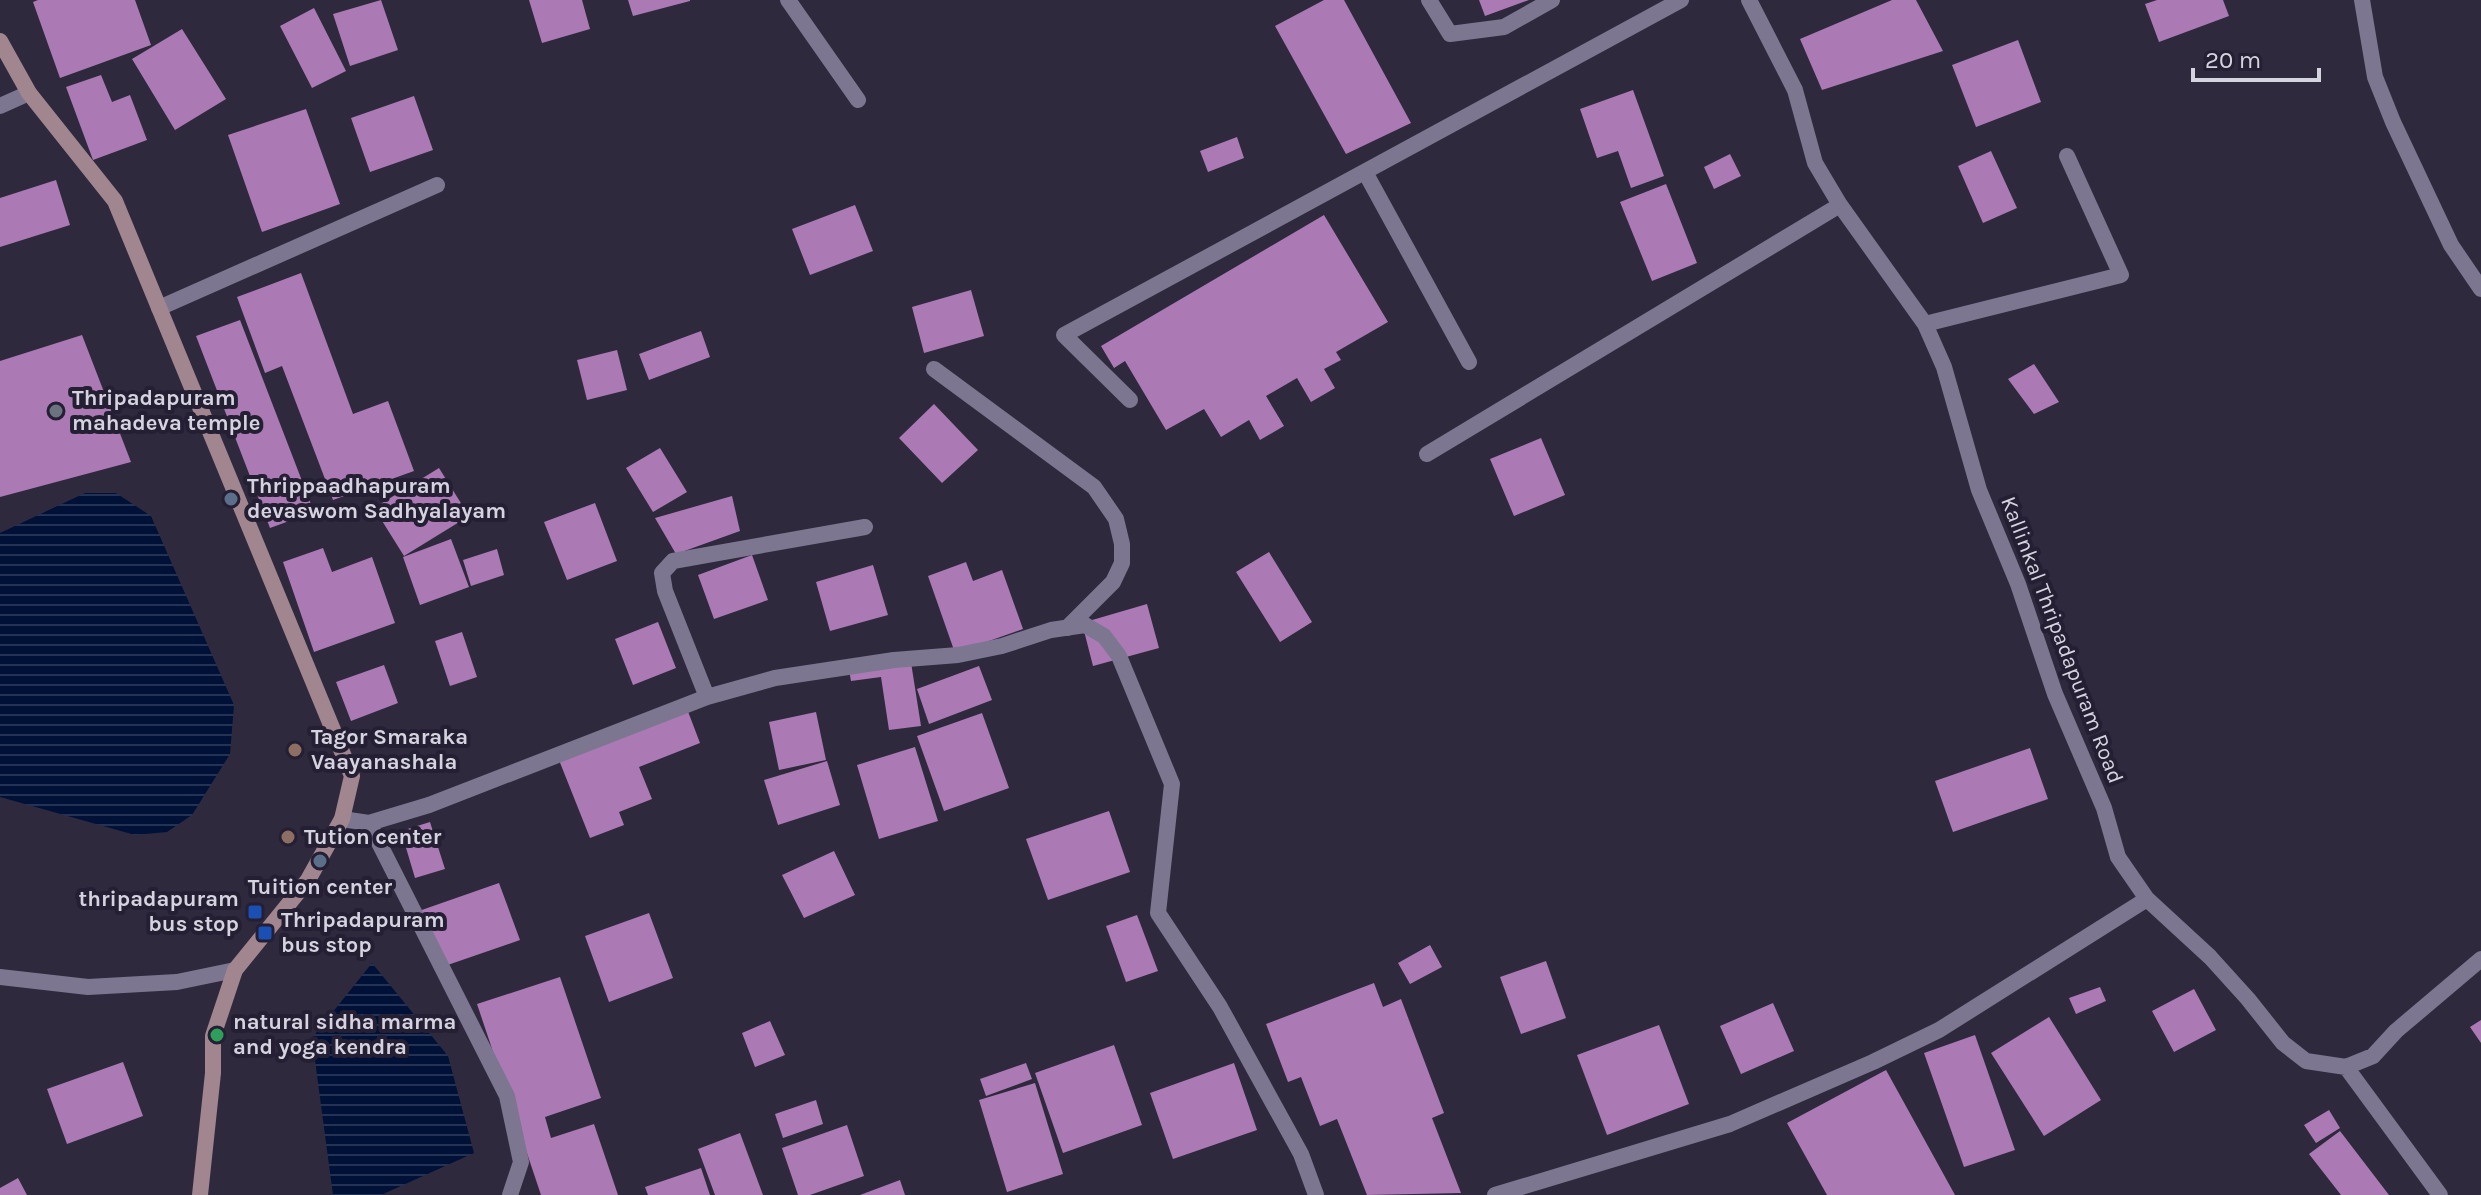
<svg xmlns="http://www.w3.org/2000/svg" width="2481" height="1195" font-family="Karla,sans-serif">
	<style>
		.water { fill: url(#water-rules) }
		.building { fill: #ab7ab4 }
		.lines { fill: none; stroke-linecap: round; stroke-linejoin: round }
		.service { stroke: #7d7690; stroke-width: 16 }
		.minor { stroke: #7d7690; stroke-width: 16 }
		.tertiary { stroke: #7d7690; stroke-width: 16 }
		.secondary { stroke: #a1858f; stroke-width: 16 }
		.worship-dot { fill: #6b7280; stroke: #251f34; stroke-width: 3 }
		.service-dot { fill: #5c6f8a; stroke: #251f34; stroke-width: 3 }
		.education-dot { fill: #8d6e63; stroke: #251f34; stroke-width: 3 }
		.transit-dot { fill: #1a4fb4; stroke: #251f34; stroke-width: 3 }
		.leisure-dot { fill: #2e9e5b; stroke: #251f34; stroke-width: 3 }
		.labels { text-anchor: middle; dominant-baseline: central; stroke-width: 8; stroke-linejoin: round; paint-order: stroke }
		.poi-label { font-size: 22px; font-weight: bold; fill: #d6d3e1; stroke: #251f34; text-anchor: start }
		.street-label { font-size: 22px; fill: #d6d3e1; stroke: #251f34 }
	</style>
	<defs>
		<pattern id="water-rules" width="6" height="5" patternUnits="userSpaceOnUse" patternTransform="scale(2)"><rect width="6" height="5" fill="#001137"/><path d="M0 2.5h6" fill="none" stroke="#243354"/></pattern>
	</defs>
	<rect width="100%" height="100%" fill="#2f293e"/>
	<!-- water -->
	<path class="water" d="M85 493H116L151 516 234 705 230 754 192 815 167 832 135 835 0 797V533Z
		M372 963 448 1056 474 1153 381 1195H333L312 1038Z"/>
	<!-- building -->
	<path class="building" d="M38 0H135L151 45 60 78 33 2Z
		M381 0 398 50 350 66 333 14Z
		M529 0H582L590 29 542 43Z
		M628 0H690V1L633 16Z
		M1324 0H1344L1411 123 1346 154 1275 26Z
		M1479 0H1529L1485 16Z
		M1892 0H1916L1943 51 1822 90 1800 39Z
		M2157 0H2223L2229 16 2159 42 2145 4Z
		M314 8 346 71 312 88 280 26Z
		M182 29 226 99 175 130 132 59Z
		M2018 40 2041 102 1976 127 1952 65Z
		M101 75 112 102 130 95 147 140 93 160 66 87Z
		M1633 90 1664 176 1631 188 1618 151 1597 158 1580 109Z
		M414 96 433 150 370 172 351 118Z
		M306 109 340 204 262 232 228 135Z
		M1237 137 1244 158 1208 172 1200 151Z
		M1991 151 2017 208 1983 223 1958 166Z
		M1730 154 1741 176 1714 189 1704 167Z
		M56 180 70 225 0 247V198Z
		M1666 184 1697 263 1652 281 1620 202Z
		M855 205 873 251 810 275 792 229Z
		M1324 215 1388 322 1336 352 1341 360 1324 369 1335 388 1311 402 1297 378 1266 396 1284 426 1260 440 1249 420 1221 437 1204 409 1166 430 1125 361 1114 368 1101 346Z
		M301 273 353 414 388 401 414 471 333 500 282 366 265 373 237 297Z
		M971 290 984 336 924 353 912 307Z
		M240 320 314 512 270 528 196 336Z
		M701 331 710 357 649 380 639 354Z
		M82 335 131 462 0 497V361Z
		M617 350 627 390 587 400 577 360Z
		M2034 364 2059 402 2034 414 2008 379Z
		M934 404 978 450 942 483 899 438Z
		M1541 438 1565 495 1514 516 1490 459Z
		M660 448 687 492 653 512 626 468Z
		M439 468 469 516 404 556 374 508Z
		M732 496 740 531 676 554 655 518Z
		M595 503 617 561 567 580 544 522Z
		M451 539 469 587 420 605 403 557Z
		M323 548 332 572 372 557 395 623 314 652 283 562Z
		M497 549 504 575 471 586 463 560Z
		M1269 552 1312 622 1280 642 1236 572Z
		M752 555 768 600 714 619 698 575Z
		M966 562 973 581 1002 570 1023 629 955 653 928 576Z
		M873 565 888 615 830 631 816 582Z
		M1147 604 1159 648 1093 666 1082 623Z
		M658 622 676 668 633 685 615 639Z
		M462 632 477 677 450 686 435 641Z
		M910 656 921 726 889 730 881 677 851 681 848 665Z
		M384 665 398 703 351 721 336 682Z
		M979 666 992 700 929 724 917 689Z
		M684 701 700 743 639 767 652 799 619 812 624 825 590 838 555 750Z
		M816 712 826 760 779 770 769 722Z
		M982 713 1009 788 944 811 917 736Z
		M915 747 938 821 879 839 857 765Z
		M2030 748 2048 799 1953 832 1935 781Z
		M827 761 840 805 778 825 764 780Z
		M1109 811 1130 872 1048 900 1026 839Z
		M430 822 445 869 415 878 401 831Z
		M834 851 855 895 804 918 782 875Z
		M499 883 520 940 436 969 416 912Z
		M649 913 673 978 609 1002 585 936Z
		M1137 915 1158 971 1126 982 1106 926Z
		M1430 945 1442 967 1410 984 1398 963Z
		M1546 961 1566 1018 1521 1034 1500 977Z
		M560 977 601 1098 545 1117 551 1138 594 1124 618 1195H541L477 1004Z
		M1374 983 1383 1007 1401 999 1444 1113 1432 1118 1461 1193 1367 1195 1337 1119 1320 1126 1301 1077 1288 1082 1266 1024Z
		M2100 987 2106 1001 2076 1014 2069 998Z
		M2194 989 2216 1030 2174 1052 2152 1011Z
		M1773 1003 1794 1051 1741 1074 1720 1026Z
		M2049 1017 2101 1100 2044 1136 1991 1053Z
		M2481 1020V1043L2470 1027Z
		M770 1021 785 1055 755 1067 742 1033Z
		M1659 1025 1689 1104 1607 1135 1577 1055Z
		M1975 1035 2015 1150 1964 1167 1924 1053Z
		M1114 1045 1142 1125 1063 1153 1035 1073Z
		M123 1062 143 1116 67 1144 47 1089Z
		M1026 1063 1032 1079 986 1096 980 1079Z
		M1234 1063 1257 1130 1173 1159 1150 1093Z
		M1886 1070 1955 1195H1827L1787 1123Z
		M1035 1083 1063 1174 1007 1192 979 1100Z
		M816 1100 823 1124 783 1138 775 1114Z
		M2329 1110 2340 1128 2316 1143 2304 1125Z
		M847 1125 864 1176 810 1195H798L782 1148Z
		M2340 1131 2389 1195H2341L2309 1154Z
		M740 1133 763 1195H715L698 1149Z
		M701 1168 710 1195H648L645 1187Z
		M18 1178 27 1195H0V1188Z
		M900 1180 905 1195H860Z"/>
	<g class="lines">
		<!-- service -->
		<path class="service" d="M934 369 1094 487 1116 519 1122 544V563L1113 582 1067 628"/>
		<!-- minor -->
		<path class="minor" d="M788 0 858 100
			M1429 0 1450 34 1504 27 1552 0
			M1749 0 1795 90 1815 163 1840 205 1925 324 1944 367 1979 490 2018 584 2055 694 2104 808 2118 857 2147 899 2210 957 2248 999 2283 1043 2306 1061 2346 1067 2373 1056 2396 1031 2481 959
			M0 106 29 93
			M1365 172 1469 362
			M159 308 437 185
			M1925 324 2121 275 2067 156
			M1130 400 1064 335 1681 0
			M1427 454 1840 205
			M707 697 665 591 662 573 673 561 865 527
			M342 819 369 823 429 805 707 697 775 678 894 660 958 655 1002 646 1051 630 1085 625 1104 636 1119 656 1172 784 1158 913 1220 1007 1301 1154 1316 1195
			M369 823 507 1096 521 1162 510 1195
			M0 977 88 987 177 982 235 970
			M2346 1067 2440 1195
			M1495 1195 1730 1124 1873 1062 1939 1030 2147 899"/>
		<!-- tertiary -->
		<path class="tertiary" d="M2362 0 2375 77 2393 122 2451 245 2481 289"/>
		<!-- secondary -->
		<path class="secondary" d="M0 41 29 93 115 201 352 776 342 819 308 880 235 970 213 1036V1073L200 1195"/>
	</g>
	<!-- markers -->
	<circle class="worship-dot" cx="56" cy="411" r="8"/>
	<g class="service-dot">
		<circle cx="231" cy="499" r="8"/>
		<circle cx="320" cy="861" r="8"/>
	</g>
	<g class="education-dot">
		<circle cx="295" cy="750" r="8"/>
		<circle cx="288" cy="837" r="8"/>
	</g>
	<g class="transit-dot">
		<rect x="247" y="904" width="16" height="16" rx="4"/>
		<rect x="257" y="925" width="16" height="16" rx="4"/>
	</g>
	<circle class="leisure-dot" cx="217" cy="1035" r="8"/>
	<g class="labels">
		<!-- poi labels -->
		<g class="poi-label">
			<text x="72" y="398">Thripadapuram<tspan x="72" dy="25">mahadeva temple</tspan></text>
			<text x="247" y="486">Thrippaadhapuram<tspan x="247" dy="25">devaswom Sadhyalayam</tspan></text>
			<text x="311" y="737">Tagor Smaraka<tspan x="311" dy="25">Vaayanashala</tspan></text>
			<text x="304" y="837">Tution center</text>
			<text x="320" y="887" text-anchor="middle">Tuition center</text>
			<text x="239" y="899" text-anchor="end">thripadapuram<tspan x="239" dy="25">bus stop</tspan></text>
			<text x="281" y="920">Thripadapuram<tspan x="281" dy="25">bus stop</tspan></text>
			<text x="233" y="1022">natural sidha marma<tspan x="233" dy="25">and yoga kendra</tspan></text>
		</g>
		<!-- street labels -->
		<g class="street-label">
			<text transform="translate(2062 640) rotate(69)">Kallinkal Thripadapuram Road</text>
		</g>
	</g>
	<!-- scale -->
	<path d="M2193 68v12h126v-12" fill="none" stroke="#d6d3e1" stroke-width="4"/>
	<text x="2205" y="68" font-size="24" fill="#d6d3e1" stroke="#251f34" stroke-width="6" paint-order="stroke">20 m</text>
</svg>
